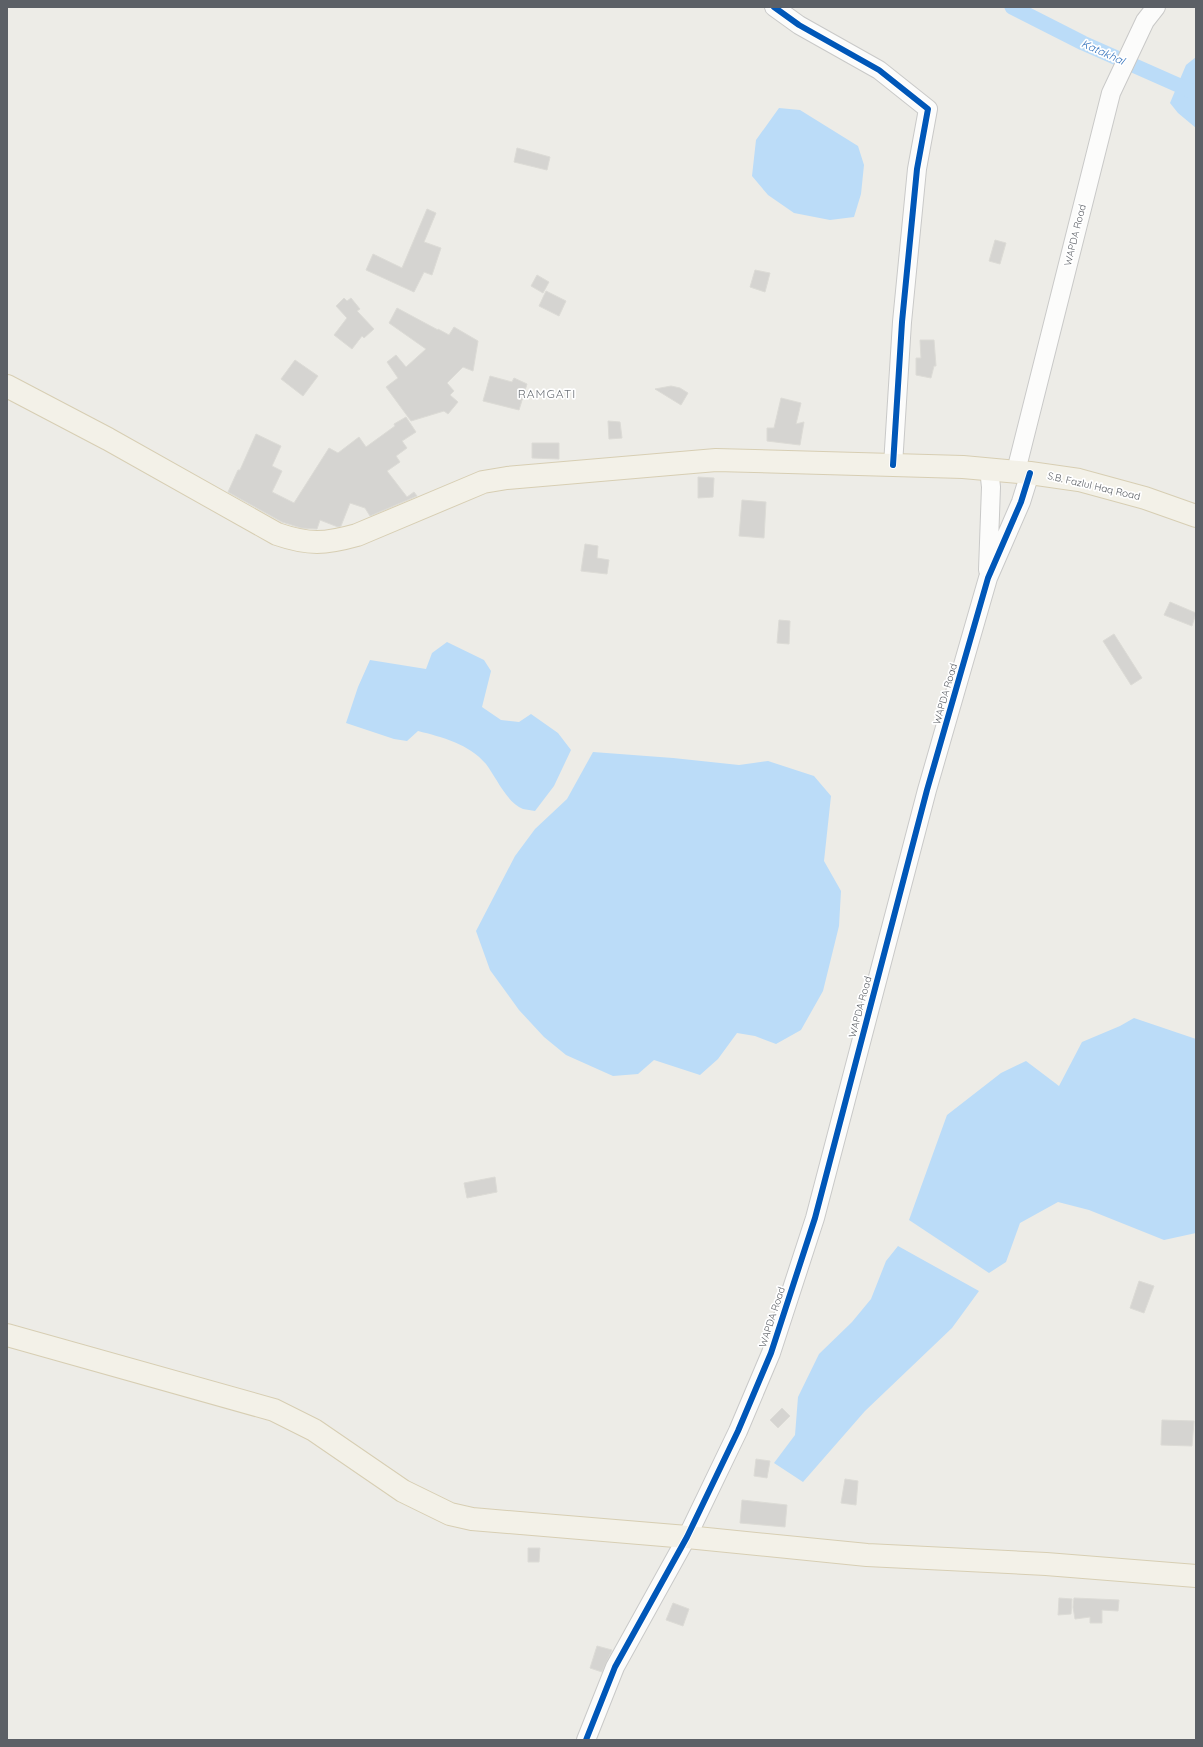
<svg xmlns="http://www.w3.org/2000/svg" width="1203" height="1747" font-family="Quicksand,sans-serif">
	<style>
		.water { fill: #bbdcf8 }
		.lines { fill: none; stroke-linecap: round; stroke-linejoin: round }
		.canal { stroke: #bbdcf8; stroke-width: 15 }
		.building { fill: #d5d4d1; stroke: #dcdbd6 }
		.minor-casing { stroke: #c9c9c8; stroke-width: 20 }
		.major-casing { stroke: #d7ceb3; stroke-width: 24 }
		.minor { stroke: #fcfcfb; stroke-width: 18 }
		.major { stroke: #f3f1e8; stroke-width: 22 }
		.cycleway-casing { stroke: #fff; stroke-width: 8 }
		.cycleway { stroke: #0057b8; stroke-width: 6 }
		.labels { text-anchor: middle; dominant-baseline: central; stroke-width: 3.5; stroke-linejoin: round; paint-order: stroke }
		.street-label { font-size: 10px; fill: #5c6066; stroke: #fff }
		.water-label { font-size: 11px; font-style: italic; fill: #3674bd; stroke: #fff }
		.quarter-label { font-size: 12px; letter-spacing: 1px; fill: #6d7278; stroke: #fff }
	</style>
	<rect width="100%" height="100%" fill="#edece7"/>
	<!-- water -->
	<path class="water" d="M1196 57V128L1178 113 1170 103 1186 65Z
		M779 108 800 110 858 146 864 165 861 194 854 217 830 220 794 213 768 195 752 176 756 140Z
		M447 642 484 660 491 671 482 707 501 720 519 722 531 714 558 733 571 750 554 786 535 811C531 810 527 810 523 809 507 803 496 777 486 764 469 744 442 737 418 731L407 741 394 739 346 723 358 687 370 660 426 669 432 653Z
		M593 752 673 758 739 765 768 761 814 776 831 796 824 861 841 891 839 926 823 991 801 1030 776 1044 755 1036 737 1033 718 1059 700 1075 654 1060 638 1074 613 1076 566 1055 544 1037 519 1010 490 970 476 931 515 856 535 829 567 799Z
		M1134 1018 1196 1039V1233L1164 1240 1089 1210 1058 1202 1020 1223 1006 1262 989 1273 909 1220 947 1115 1001 1073 1026 1061 1059 1086 1082 1042 1120 1026Z
		M898 1246 979 1291 952 1328 865 1411 803 1482 774 1463 795 1435 798 1397 819 1354 852 1322 871 1299 886 1261Z"/>
	<g class="lines">
		<!-- canal -->
		<path class="canal" d="M1012 7 1083 43 1196 93"/>
	</g>
	<!-- building -->
	<path class="building" d="M517 148 550 157 547 170 514 162Z
		M427 209 436 213 424 242 441 248 432 275 424 272 414 292 366 270 373 254 402 268Z
		M995 240 1006 243 1000 264 989 261Z
		M755 270 770 273 765 292 750 287Z
		M537 275 549 282 543 293 531 286Z
		M546 291 566 301 559 316 539 306Z
		M344 298 347 301 351 298 360 309 357 311 374 329 364 338 362 336 352 349 334 335 347 318 336 306Z
		M397 308 438 330V329L449 335 454 327 478 341 473 371 463 367 447 383 454 391 450 395 458 402 448 414 444 411 411 421 386 387 398 378 387 362 396 355 406 367 426 349 389 323Z
		M920 340H934L936 366H934L931 378 916 375V358H921Z
		M295 360 318 376 303 396 281 379Z
		M490 376 512 382 514 378 527 384 519 410 483 401Z
		M671 386 680 388 688 393 681 405 655 389Z
		M781 398 801 403 796 424 804 422 800 445 767 441V428H774Z
		M406 417 416 432 402 441 407 448 396 456 400 462 387 471 407 497 414 492 417 496 370 516 365 508 350 503 341 526 338 527 320 520 317 529 301 528 282 522 228 492 238 470H240L256 434 281 446 272 466 282 471 272 492 294 503 329 448 338 453 359 437 366 447 395 426 394 424Z
		M608 421 620 422 622 438 609 439Z
		M532 443H559V459L532 458Z
		M698 477 714 478 713 497 698 498Z
		M742 500 766 502 764 538 739 536Z
		M585 544 598 546 597 558 609 560 607 574 581 571Z
		M1170 602 1196 613 1192 626 1164 615Z
		M779 620 790 621 789 644 777 643Z
		M1114 634 1142 678 1131 685 1103 641Z
		M495 1177 497 1192 467 1198 464 1183Z
		M1139 1281 1154 1286 1144 1313 1130 1308Z
		M782 1408 790 1416 778 1428 770 1420Z
		M1162 1420 1194 1421 1192 1446 1161 1445Z
		M756 1459 770 1461 767 1478 754 1476Z
		M845 1479 858 1481 856 1505 841 1503Z
		M742 1500 787 1505 785 1527 740 1523Z
		M528 1548H540L539 1562H528Z
		M1059 1598 1072 1599 1071 1614 1058 1615Z
		M1074 1598 1119 1600 1118 1611 1102 1610V1623H1090V1617L1075 1619 1073 1607Z
		M673 1603 689 1609 683 1626 666 1620Z
		M597 1646 612 1650 602 1672 590 1668Z"/>
	<g class="lines">
		<defs>
			<path id="minor" d="M774 7 799 25 879 70 928 109 917 169 902 322 893 465
				M1016 471 1111 93 1145 21 1156 7
				M988 570 991 487 989 469
				M586 1740 615 1667 687 1537 738 1431 771 1353 815 1218 927 790 988 578 1021 502 1030 473"/>
			<path id="major" d="M7 386 108 439 277 534C309 545 325 544 357 535L483 482 507 478 716 460 963 467 1030 473 1079 480 1145 498 1196 516
				M7 1335 274 1410 314 1430 403 1491 450 1514 472 1519 687 1537 867 1555 1046 1564 1196 1576"/>
		</defs>
		<!-- minor casing -->
		<use href="#minor" class="minor-casing"/>
		<!-- major casing -->
		<use href="#major" class="major-casing"/>
		<!-- minor -->
		<use href="#minor" class="minor"/>
		<!-- major -->
		<use href="#major" class="major"/>
		<defs>
			<path id="cycleway" d="M774 7 799 25 879 70 928 109 917 169 902 322 893 465
				M586 1740 615 1667 687 1537 738 1431 771 1353 815 1218 927 790 988 578 1021 502 1030 473"/>
		</defs>
		<!-- cycleway casing -->
		<use href="#cycleway" class="cycleway-casing"/>
		<!-- cycleway -->
		<use href="#cycleway" class="cycleway"/>
	</g>
	<g class="labels">
		<!-- street labels -->
		<g class="street-label">
			<text transform="translate(1075 235) rotate(-76)">WAPDA Road</text>
			<text transform="translate(1094 486) rotate(13)">S.B. Fazlul Haq Road</text>
			<text transform="translate(945 694) rotate(-74)">WAPDA Road</text>
			<text transform="translate(860 1007) rotate(-75)">WAPDA Road</text>
			<text transform="translate(772 1317) rotate(-72)">WAPDA Road</text>
		</g>
		<!-- water labels -->
		<g class="water-label">
			<text transform="translate(1103 52) rotate(24)">Katakhal</text>
		</g>
		<!-- quarter labels -->
		<g class="quarter-label">
			<text x="547" y="393">RAMGATI</text>
		</g>
	</g>
	<!-- border -->
	<rect width="1203" height="1747" fill="none" stroke="#5c6066" stroke-width="16"/>
</svg>
